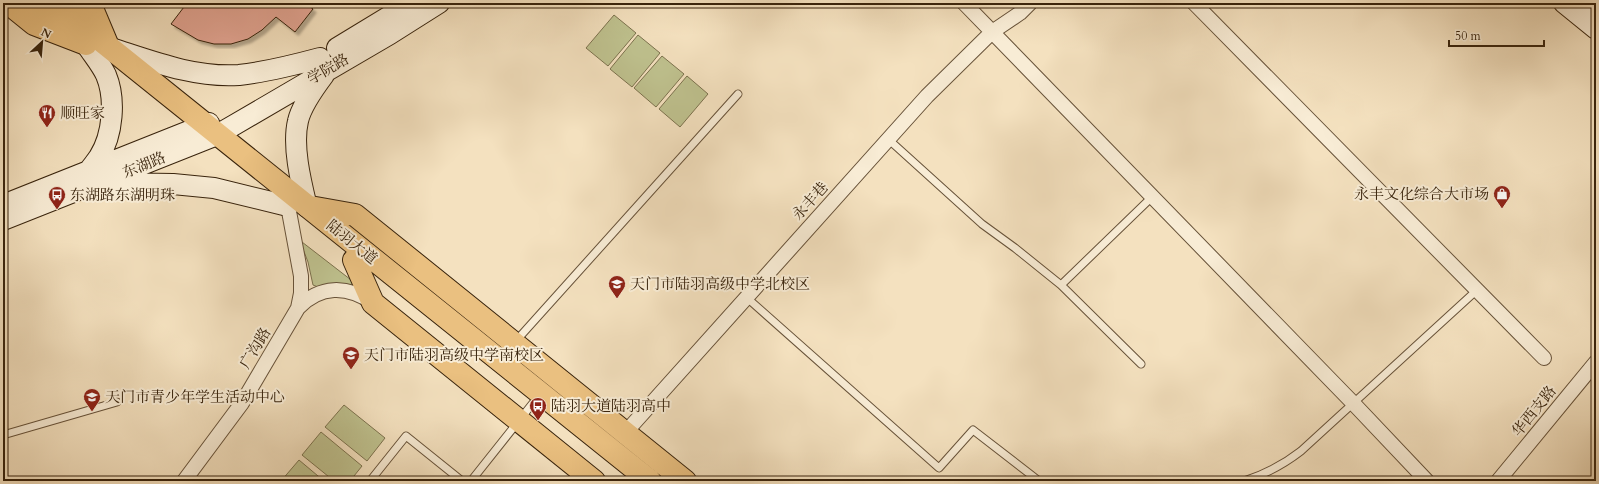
<svg xmlns="http://www.w3.org/2000/svg" width="1599" height="484" font-family="Cardo,'Noto Serif SC',serif">
	<style>
		.green { fill: #bfc28f; stroke: #7c724e }
		.building { fill: #e2a492; stroke: #38230c; filter: url(#shadow) }
		.lines { fill: none; stroke-linecap: round; stroke-linejoin: round }
		.lane-casing { stroke: #675239; stroke-width: 9 }
		.street-casing { stroke: #675239; stroke-width: 16 }
		.secondary-casing { stroke: #38230c; stroke-width: 22 }
		.primary-casing { stroke: #38230c; stroke-width: 24 }
		.lane { stroke: #f8ecd5; stroke-width: 7 }
		.street { stroke: #f8ecd5; stroke-width: 14 }
		.secondary { stroke: #f8ecd5; stroke-width: 20 }
		.primary { stroke: #eac080; stroke-width: 22 }
		.labels { text-anchor: middle; dominant-baseline: central; stroke-width: 4; stroke-linejoin: round; paint-order: stroke }
		.street-label { font-size: 15px; fill: #38230c; stroke: #f8ecd5 }
		.poi-label { font-size: 15px; fill: #38230c; stroke: #f8ecd5; text-anchor: start }
	</style>
	<defs>
		<filter id="shadow"><feDropShadow dx="3.5" dy="3.5" stdDeviation="1" flood-color="#0004"/></filter>
	</defs>
	<rect width="100%" height="100%" fill="#f4e1bf"/>
	<filter id="stains"><feTurbulence type="fractalNoise" baseFrequency=".005" numOctaves="4"/><feColorMatrix values="0 0 0 0 .2 0 0 0 0 .09 0 0 0 0 .02 0 0 0 .5 -.17"/></filter>
	<radialGradient id="worn" r=".72"><stop offset=".6" stop-color="#630" stop-opacity="0"/><stop offset="1" stop-color="#630" stop-opacity=".3"/></radialGradient>
	<!-- green -->
	<path class="green" d="M614 15 636 33 608 66 586 48Z
		M638 35 660 53 632 87 610 69Z
		M662 56 684 74 656 107 634 88Z
		M687 76 708 94 680 127 659 109Z
		M302 242 355 283V287L332 284 318 287 313 285 308 262 301 244Z
		M344 405 385 438 367 461 325 427Z
		M321 432 362 466 350 481H334L302 455Z
		M299 460 324 481H281Z"/>
	<!-- building -->
	<path class="building" d="M187 3H305L313 9 295 32 276 17 262 30 248 39 231 44H214L198 40 171 24Z"/>
	<g class="lines">
		<defs>
			<path id="lane" d="M888 139 982 224 1015 248 1061 285 1141 364
				M1061 285 1153 196
				M746 297 939 468 973 430 1039 481
				M515 342 738 94
				M3 435 117 402
				M370 481 406 436 462 481
				M471 481 533 403
				M1244 481C1266 474 1283 465 1301 451L1477 290"/>
			<path id="street" d="M964 3 1353 403 1427 481
				M1194 3 1544 358
				M288 206 301 276V293L298 308
				M625 433 927 96 992 32 1020 13 1030 3
				M184 481 242 403 298 308C320 285 347 285 373 303
				M1498 481 1596 362"/>
			<path id="secondary" d="M1564 3 1596 29
				M1586 3 1596 11
				M86 44C92 54 101 64 106 75 116 99 113 135 99 157 96 162 91 167 88 172
				M337 48 411 3
				M114 49C154 62 196 78 239 75 267 72 294 65 320 58
				M108 183 173 184 214 188 288 206
				M3 205 209 123
				M307 207C301 182 292 146 298 121 301 107 315 87 324 75
				M3 220 217 135 390 34 439 3"/>
			<path id="primary" d="M8 3 34 24 86 44
				M35 3 62 25
				M54 3 650 481
				M87 3 91 6 107 44
				M310 207 355 215 685 481
				M354 260 373 303 594 481"/>
		</defs>
		<!-- lane casing -->
		<use href="#lane" class="lane-casing"/>
		<!-- street casing -->
		<use href="#street" class="street-casing"/>
		<!-- secondary casing -->
		<use href="#secondary" class="secondary-casing"/>
		<!-- primary casing -->
		<use href="#primary" class="primary-casing"/>
		<!-- lane -->
		<use href="#lane" class="lane"/>
		<!-- street -->
		<use href="#street" class="street"/>
		<!-- secondary -->
		<use href="#secondary" class="secondary"/>
		<!-- primary -->
		<use href="#primary" class="primary"/>
	</g>
	<!-- icons -->
	<defs>
		<symbol id="restaurant-pin" viewBox="-11 -11 22 30"><path d="M0 17L-7.5 6A9.5 9.5 0 1 1 7.5 6Z" fill="#8f2418" stroke="#f8ecd5"/><path d="M-5-6h1v4h1v-4h1v4h1v-4h1v5L-1.5 .5V6h-2V.5L-5-1ZM5-6V6H3V1.5H1.5Q1.5-4 5-6Z" fill="#fff"/></symbol>
		<symbol id="shop-pin" viewBox="-11 -11 22 30"><path d="M0 17L-7.5 6A9.5 9.5 0 1 1 7.5 6Z" fill="#8f2418" stroke="#f8ecd5"/><path d="M-5-2.5h2.3a2.7 3.5 0 0 1 5.4 0H5L5.5 6h-11ZM-1.5-2.5h3a1.5 2.3 0 0 0-3 0Z" fill="#fff"/></symbol>
		<symbol id="bus-pin" viewBox="-11 -11 22 30"><path d="M0 17L-7.5 6A9.5 9.5 0 1 1 7.5 6Z" fill="#8f2418" stroke="#f8ecd5"/><path d="M-5-6H5V4H4V6H2V4H-2V6H-4V4H-5ZM-3.5-4V0h7V-4ZM-3.5 1.2v1.5H-2V1.2ZM2 1.2v1.5H3.5V1.2Z" fill="#fff"/></symbol>
		<symbol id="school-pin" viewBox="-11 -11 22 30"><path d="M0 17L-7.5 6A9.5 9.5 0 1 1 7.5 6Z" fill="#8f2418" stroke="#f8ecd5"/><path d="M0-5L7-2L0 1L-7-2ZM-4 1L0 2.5L4 1V4Q0 6-4 4Z" fill="#fff"/></symbol>
	</defs>
	<g fill-rule="evenodd">
		<use href="#restaurant-pin" x="37" y="103" width="20" height="27"/>
		<use href="#shop-pin" x="1492" y="184" width="20" height="27"/>
		<use href="#bus-pin" x="47" y="185" width="20" height="27"/>
		<use href="#school-pin" x="607" y="274" width="20" height="27"/>
		<use href="#school-pin" x="341" y="345" width="20" height="27"/>
		<use href="#school-pin" x="82" y="387" width="20" height="27"/>
		<use href="#bus-pin" x="528" y="396" width="20" height="27"/>
	</g>
	<g class="labels">
		<!-- street labels -->
		<g class="street-label">
			<text transform="translate(328 69) rotate(-30)">学院路</text>
			<text transform="translate(144 165) rotate(-22)">东湖路</text>
			<text transform="translate(810 201) rotate(-48)">永丰巷</text>
			<text transform="translate(352 242) rotate(39)">陆羽大道</text>
			<text transform="translate(255 348) rotate(-59)">广沟路</text>
			<text transform="translate(1534 411) rotate(-51)">华西支路</text>
		</g>
		<!-- poi labels -->
		<g class="poi-label">
			<text x="60" y="113">顺旺家</text>
			<text x="1489" y="194" text-anchor="end">永丰文化综合大市场</text>
			<text x="70" y="195">东湖路东湖明珠</text>
			<text x="630" y="284">天门市陆羽高级中学北校区</text>
			<text x="364" y="355">天门市陆羽高级中学南校区</text>
			<text x="105" y="397">天门市青少年学生活动中心</text>
			<text x="551" y="406">陆羽大道陆羽高中</text>
		</g>
	</g>
	<!-- margin -->
	<rect width="1599" height="484" fill="none" stroke="#f4e1bf" stroke-width="16"/>
	<rect x="4" y="4" width="1591" height="476" fill="none" stroke="#38230c" stroke-width="2"/>
	<rect x="8" y="8" width="1583" height="468" fill="none" stroke="#38230c"/>
	<!-- north arrow -->
	<g transform="translate(42 42) rotate(26)" stroke="#f8ecd5" stroke-width="3" paint-order="stroke">
	<path d="M0-3L7 15L0 10L-7 15Z" fill="#38230c"/>
	<text y="-6" font-size="11" font-weight="bold" text-anchor="middle" fill="#38230c">N</text>
	</g>
	<!-- scale -->
	<path d="M1449 40v6h95v-6" fill="none" stroke="#38230c" stroke-width="2"/>
	<text x="1455" y="40" font-size="12" fill="#38230c" stroke="#f8ecd5" stroke-width="3" paint-order="stroke">50 m</text>
	<rect width="100%" height="100%" filter="url(#stains)"/>
	<rect width="100%" height="100%" fill="url(#worn)"/>
</svg>
